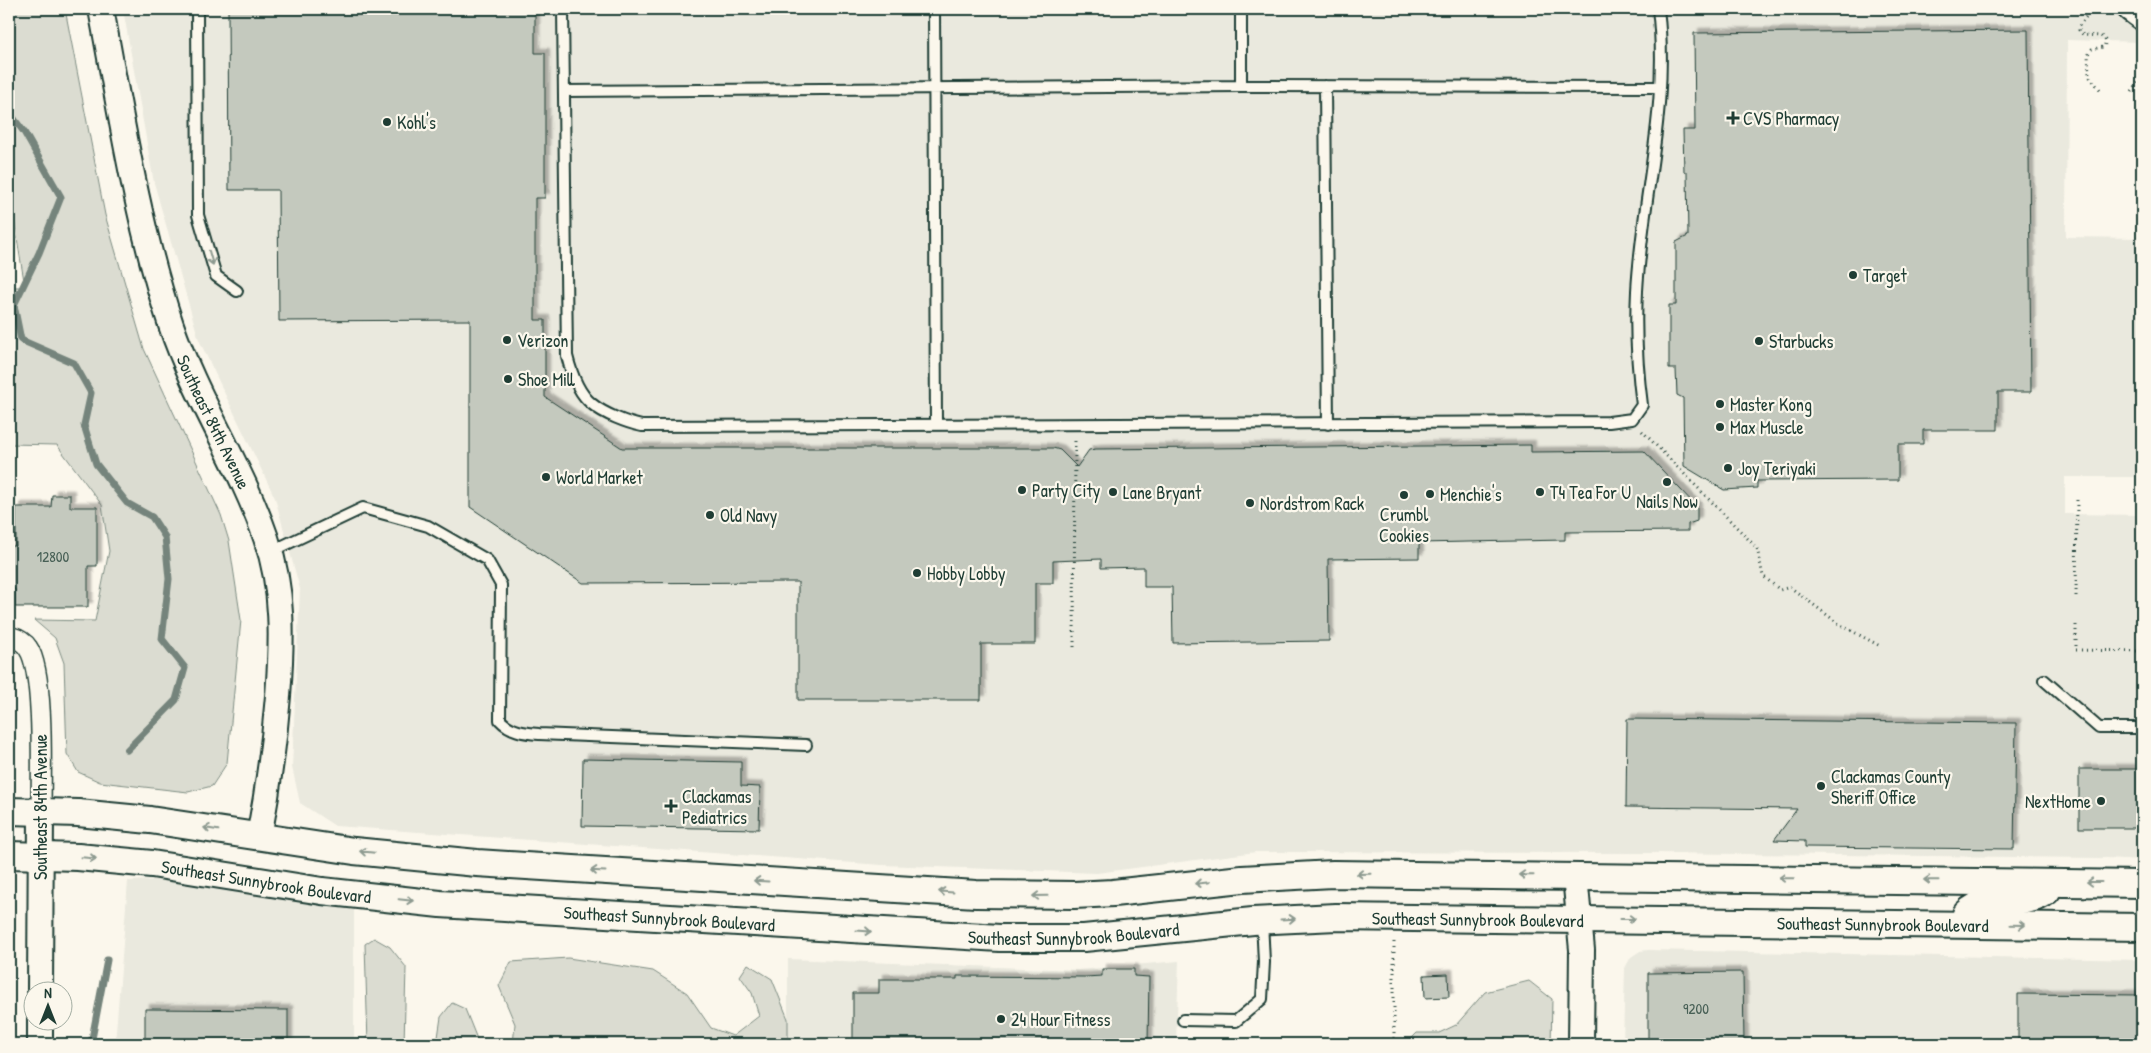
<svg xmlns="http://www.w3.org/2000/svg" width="2151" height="1053" font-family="'Patrick Hand',sans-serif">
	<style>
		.built { fill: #eae9de }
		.green { fill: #dbdcd1; stroke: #7d8c82 }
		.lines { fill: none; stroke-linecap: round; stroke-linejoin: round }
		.stream { stroke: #74847b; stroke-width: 7 }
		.building { fill: #c4c9be; stroke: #1f3d34; filter: url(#shadow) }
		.service-casing { stroke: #1f3d34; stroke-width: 14 }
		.minor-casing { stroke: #1f3d34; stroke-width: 22 }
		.tertiary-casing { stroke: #1f3d34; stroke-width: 28 }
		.secondary-casing { stroke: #1f3d34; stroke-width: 30 }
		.path { stroke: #1f3d34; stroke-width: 3; stroke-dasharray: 1 4; stroke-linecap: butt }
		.service { stroke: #fbf7ec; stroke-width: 10 }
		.minor { stroke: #fbf7ec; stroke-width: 19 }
		.tertiary { stroke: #fbf7ec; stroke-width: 24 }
		.secondary { stroke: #fbf7ec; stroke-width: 26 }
		.oneway { stroke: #8d9a90 }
		.poi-dot { fill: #1f3d34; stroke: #fbf7ec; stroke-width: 2 }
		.labels { text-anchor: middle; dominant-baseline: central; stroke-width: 4.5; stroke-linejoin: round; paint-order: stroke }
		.number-label { font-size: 15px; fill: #486056 }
		.poi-label { font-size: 18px; fill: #1f3d34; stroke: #fbf7ec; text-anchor: start }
		.street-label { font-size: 18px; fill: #1f3d34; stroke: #fbf7ec }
	</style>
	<defs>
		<filter id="shadow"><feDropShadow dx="4.5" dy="-4.5" stdDeviation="1" flood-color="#0004"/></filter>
	</defs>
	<rect width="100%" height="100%" fill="#fbf7ec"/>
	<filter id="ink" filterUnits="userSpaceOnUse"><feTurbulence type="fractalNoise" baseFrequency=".02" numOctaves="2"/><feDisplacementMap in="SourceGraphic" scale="10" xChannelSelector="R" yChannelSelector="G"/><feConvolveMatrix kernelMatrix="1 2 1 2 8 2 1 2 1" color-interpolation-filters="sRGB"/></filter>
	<g filter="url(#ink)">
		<!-- built -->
		<path class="built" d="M123 9H2142V42L2067 40 2066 237 2142 238V477H2065V514L2142 515V860L2105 858 1651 853 1256 852 1097 873 882 865 335 826 300 803 292 767 300 589 275 498 199 340 154 183Z
			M156 880 354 910V1044H115L128 881Z
			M1648 950 2142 960V1044H1623L1625 968 1631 957 1640 951Z
			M788 959 1078 970 1179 961 1176 1044H788Z"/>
		<!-- green -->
		<path class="green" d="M9 9H65L105 215 144 349 221 515 229 541 241 620 227 763 212 786 188 792 100 782 78 772 67 754 64 663 55 638 34 620 95 621 109 551 102 505 57 445 9 444V287H25L9 189Z
			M374 938 390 947 406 967 404 1044H368L365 944Z
			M568 958 653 971 687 993 711 1028 733 1036 759 1016 752 993 740 976 748 964 772 979 788 1019V1044H513L515 1024 499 986 511 962Z
			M1529 981 1552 999 1551 1044H1406L1417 1033H1439L1456 1025 1485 992Z
			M452 1003 465 1009 479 1044H437L441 1017Z"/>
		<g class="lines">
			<!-- stream -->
			<path class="stream" d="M9 112 24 132 61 197 39 253 14 305 21 340 74 363 91 393 84 425 96 464 127 503 152 517 165 537 169 579 162 639 185 668 176 700 127 750
				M91 1044 107 960"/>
		</g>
		<!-- building -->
		<path class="building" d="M228 9H535V53H545V198H535V320H545V397L622 448H1053L1060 450 1077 467 1089 450 1096 449 1531 445V452L1644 451 1697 507V521L1688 524V531L1565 532V540L1419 543V558L1328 559 1329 641 1173 643 1172 587H1144V567L1101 568V559L1053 561V583H1035V644H981V700H798V582L583 583 470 507V320L279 321 278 190H229Z
			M2028 30 2031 392H1998V430H1923V444H1898V480L1757 481V488L1724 490 1684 466 1683 398 1677 395 1676 369H1669V305H1676V242L1688 236 1687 172H1684L1683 130H1695L1694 33Z
			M52 495H70V507H97V566H88V607H15V589H9V546H16V507H51Z
			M1627 719 2016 723 2014 849 1805 847V841L1774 840 1797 809 1626 807Z
			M583 759 741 762V786L760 787 759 829 582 826Z
			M2079 769H2142V828H2079Z
			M1102 969H1134V976L1149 977 1148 1044H853V993H879V979H957V976L1085 977 1102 976Z
			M1743 972 1744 1044H1648V973Z
			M1448 974 1449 997 1425 998 1424 975Z
			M2018 994 2142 995V1044H2018Z
			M145 1009 288 1010V1044H145Z"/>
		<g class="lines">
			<defs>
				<path id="service" d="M197 9 198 215 216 276 237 291
					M563 9 567 356C571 372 579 394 592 404 604 414 627 423 642 426L1609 422 1632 419 1642 405C1637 367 1635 330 1637 291 1642 197 1670 104 1658 9
					M934 9 936 424
					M1241 9V86L1660 87
					M1325 86 1328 424
					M564 91 1241 86
					M270 552 363 508 428 526 487 560 501 585 500 720C510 731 524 733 539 734L806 745
					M2044 680 2099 728H2142
					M1183 1020 1236 1021 1262 999 1264 962 1262 921"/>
				<path id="minor" d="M9 636C16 638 24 641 28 648 45 672 41 778 41 812"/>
				<g id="tertiary">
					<path id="s1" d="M101 9C121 115 137 222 171 325 196 399 241 465 266 538 284 590 282 642 278 696 274 744 268 790 259 837"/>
					<path d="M2130 9 2142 18"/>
					<path d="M1575 876 1582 950 1581 1044"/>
					<path d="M40 990 41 812"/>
					<path d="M40 1020V1044"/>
				</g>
				<g id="secondary">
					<path d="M9 811 78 813 150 820 354 851 477 863 976 894 1074 895 1113 893 1242 879 1333 874 2142 884"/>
					<path id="s2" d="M9 855 78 857 152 864 322 891 440 904 1000 938H1084L1253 921 1336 917 2142 927"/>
					<path d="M1964 924 1966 914C1991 889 2023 911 2047 891"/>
				</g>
			</defs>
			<!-- service casing -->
			<use href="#service" class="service-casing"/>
			<!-- minor casing -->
			<use href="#minor" class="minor-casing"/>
			<!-- tertiary casing -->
			<use href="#tertiary" class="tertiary-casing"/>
			<!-- secondary casing -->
			<use href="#secondary" class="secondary-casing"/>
			<!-- path -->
			<path class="path" d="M2092 9 2079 26V30L2083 35 2101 36 2106 41 2104 47 2092 49 2088 54 2089 76 2102 92
				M2132 92 2142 76
				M1642 431 1757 548 1763 576 1780 590 1790 587 1839 624 1880 646
				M2076 596 2077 498
				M2076 625V650L2142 651
				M1074 647 1075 440
				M1394 942V1044"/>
			<!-- service -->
			<use href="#service" class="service"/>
			<!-- minor -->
			<use href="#minor" class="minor"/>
			<!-- tertiary -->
			<use href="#tertiary" class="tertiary"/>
			<!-- secondary -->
			<use href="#secondary" class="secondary"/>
		</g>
		<!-- one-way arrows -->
		<defs><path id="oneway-shaft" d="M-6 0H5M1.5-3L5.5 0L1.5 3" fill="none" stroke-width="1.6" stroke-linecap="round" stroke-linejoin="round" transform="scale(1.25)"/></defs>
		<g class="oneway">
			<use href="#oneway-shaft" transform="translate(211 258) rotate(74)"/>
			<use href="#oneway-shaft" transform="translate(211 829) rotate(-170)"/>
			<use href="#oneway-shaft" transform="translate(367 852) rotate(-174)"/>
			<use href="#oneway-shaft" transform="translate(89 858) rotate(5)"/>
			<use href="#oneway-shaft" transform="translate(598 871) rotate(-177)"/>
			<use href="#oneway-shaft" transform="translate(1364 874) rotate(179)"/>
			<use href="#oneway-shaft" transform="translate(1526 875) rotate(-179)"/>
			<use href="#oneway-shaft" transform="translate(1786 878) rotate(-179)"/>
			<use href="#oneway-shaft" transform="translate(1931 880) rotate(-179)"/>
			<use href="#oneway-shaft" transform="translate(761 881) rotate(-177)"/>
			<use href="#oneway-shaft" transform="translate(2094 882) rotate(-180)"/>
			<use href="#oneway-shaft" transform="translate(1202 883) rotate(174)"/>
			<use href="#oneway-shaft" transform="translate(946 892) rotate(-176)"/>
			<use href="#oneway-shaft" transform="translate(1040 896) rotate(179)"/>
			<use href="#oneway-shaft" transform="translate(406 900) rotate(6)"/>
			<use href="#oneway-shaft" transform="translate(1288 919) rotate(-3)"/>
			<use href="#oneway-shaft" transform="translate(1628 919)"/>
			<use href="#oneway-shaft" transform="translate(2018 925) rotate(1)"/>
			<use href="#oneway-shaft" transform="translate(864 931) rotate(4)"/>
		</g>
	</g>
	<!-- markers -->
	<g class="poi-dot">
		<path d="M1730.5 110.5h5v5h5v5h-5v5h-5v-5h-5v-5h5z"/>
		<circle cx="387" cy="122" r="5"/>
		<circle cx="1853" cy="275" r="5"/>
		<circle cx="507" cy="340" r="5"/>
		<circle cx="1759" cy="341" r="5"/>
		<circle cx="508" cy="379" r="5"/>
		<circle cx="1720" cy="404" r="5"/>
		<circle cx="1720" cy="427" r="5"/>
		<circle cx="1728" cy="468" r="5"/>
		<circle cx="546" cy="477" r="5"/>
		<circle cx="1667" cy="482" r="5"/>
		<circle cx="1022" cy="490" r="5"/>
		<circle cx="1113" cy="492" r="5"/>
		<circle cx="1540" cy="492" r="5"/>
		<circle cx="1430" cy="494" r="5"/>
		<circle cx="1404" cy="495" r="5"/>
		<circle cx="1250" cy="503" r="5"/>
		<circle cx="710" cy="515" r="5"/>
		<circle cx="917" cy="573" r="5"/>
		<circle cx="1821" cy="786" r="5"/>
		<circle cx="2101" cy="801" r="5"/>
		<path d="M668.5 798.5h5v5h5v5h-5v5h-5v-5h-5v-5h5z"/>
		<circle cx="1001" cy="1019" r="5"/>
	</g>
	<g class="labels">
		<!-- number labels -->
		<g class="number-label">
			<text x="53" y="556">12800</text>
			<text x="1696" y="1008">9200</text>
		</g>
		<!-- poi labels -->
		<g class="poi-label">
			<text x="1743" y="118">CVS Pharmacy</text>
			<text x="397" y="122">Kohl's</text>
			<text x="1863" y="275">Target</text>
			<text x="517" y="340">Verizon</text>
			<text x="1769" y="341">Starbucks</text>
			<text x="518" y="379">Shoe Mill</text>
			<text x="1730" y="404">Master Kong</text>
			<text x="1730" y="427">Max Muscle</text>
			<text x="1738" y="468">Joy Teriyaki</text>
			<text x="556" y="477">World Market</text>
			<text x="1032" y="490">Party City</text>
			<text x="1123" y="492">Lane Bryant</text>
			<text x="1550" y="492">T4 Tea For U</text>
			<text x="1440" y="494">Menchie's</text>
			<text x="1667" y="501" text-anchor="middle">Nails Now</text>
			<text x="1260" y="503">Nordstrom Rack</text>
			<text x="1404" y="514" text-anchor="middle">Crumbl<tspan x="1404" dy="21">Cookies</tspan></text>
			<text x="720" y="515">Old Navy</text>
			<text x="927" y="573">Hobby Lobby</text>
			<text x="1831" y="776">Clackamas County<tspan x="1831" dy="21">Sheriff Office</tspan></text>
			<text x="682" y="796">Clackamas<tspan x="682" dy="21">Pediatrics</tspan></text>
			<text x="2091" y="801" text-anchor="end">NextHome</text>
			<text x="1011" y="1019">24 Hour Fitness</text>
		</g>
		<!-- street labels -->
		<g class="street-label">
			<text stroke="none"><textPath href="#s1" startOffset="430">Southeast 84th Avenue</textPath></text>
			<text transform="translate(40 807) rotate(-90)">Southeast 84th Avenue</text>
			<text stroke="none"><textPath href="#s2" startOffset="259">Southeast Sunnybrook Boulevard</textPath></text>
			<text stroke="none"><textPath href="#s2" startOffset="1474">Southeast Sunnybrook Boulevard</textPath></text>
			<text stroke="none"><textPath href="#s2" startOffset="664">Southeast Sunnybrook Boulevard</textPath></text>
			<text stroke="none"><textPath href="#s2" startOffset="1879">Southeast Sunnybrook Boulevard</textPath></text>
			<text stroke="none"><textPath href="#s2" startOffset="1069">Southeast Sunnybrook Boulevard</textPath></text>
		</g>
	</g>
	<!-- margin -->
	<rect width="2151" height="1053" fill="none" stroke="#fbf7ec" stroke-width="30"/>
	<rect x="15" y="15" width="2121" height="1023" fill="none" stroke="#1f3d34" stroke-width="2" filter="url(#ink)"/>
	<!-- north arrow -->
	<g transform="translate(48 1006)"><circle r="24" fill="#fbf7ec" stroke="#a3ada2"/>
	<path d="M0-4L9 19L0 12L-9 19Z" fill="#1f3d34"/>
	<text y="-8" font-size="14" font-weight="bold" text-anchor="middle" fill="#1f3d34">N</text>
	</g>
</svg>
